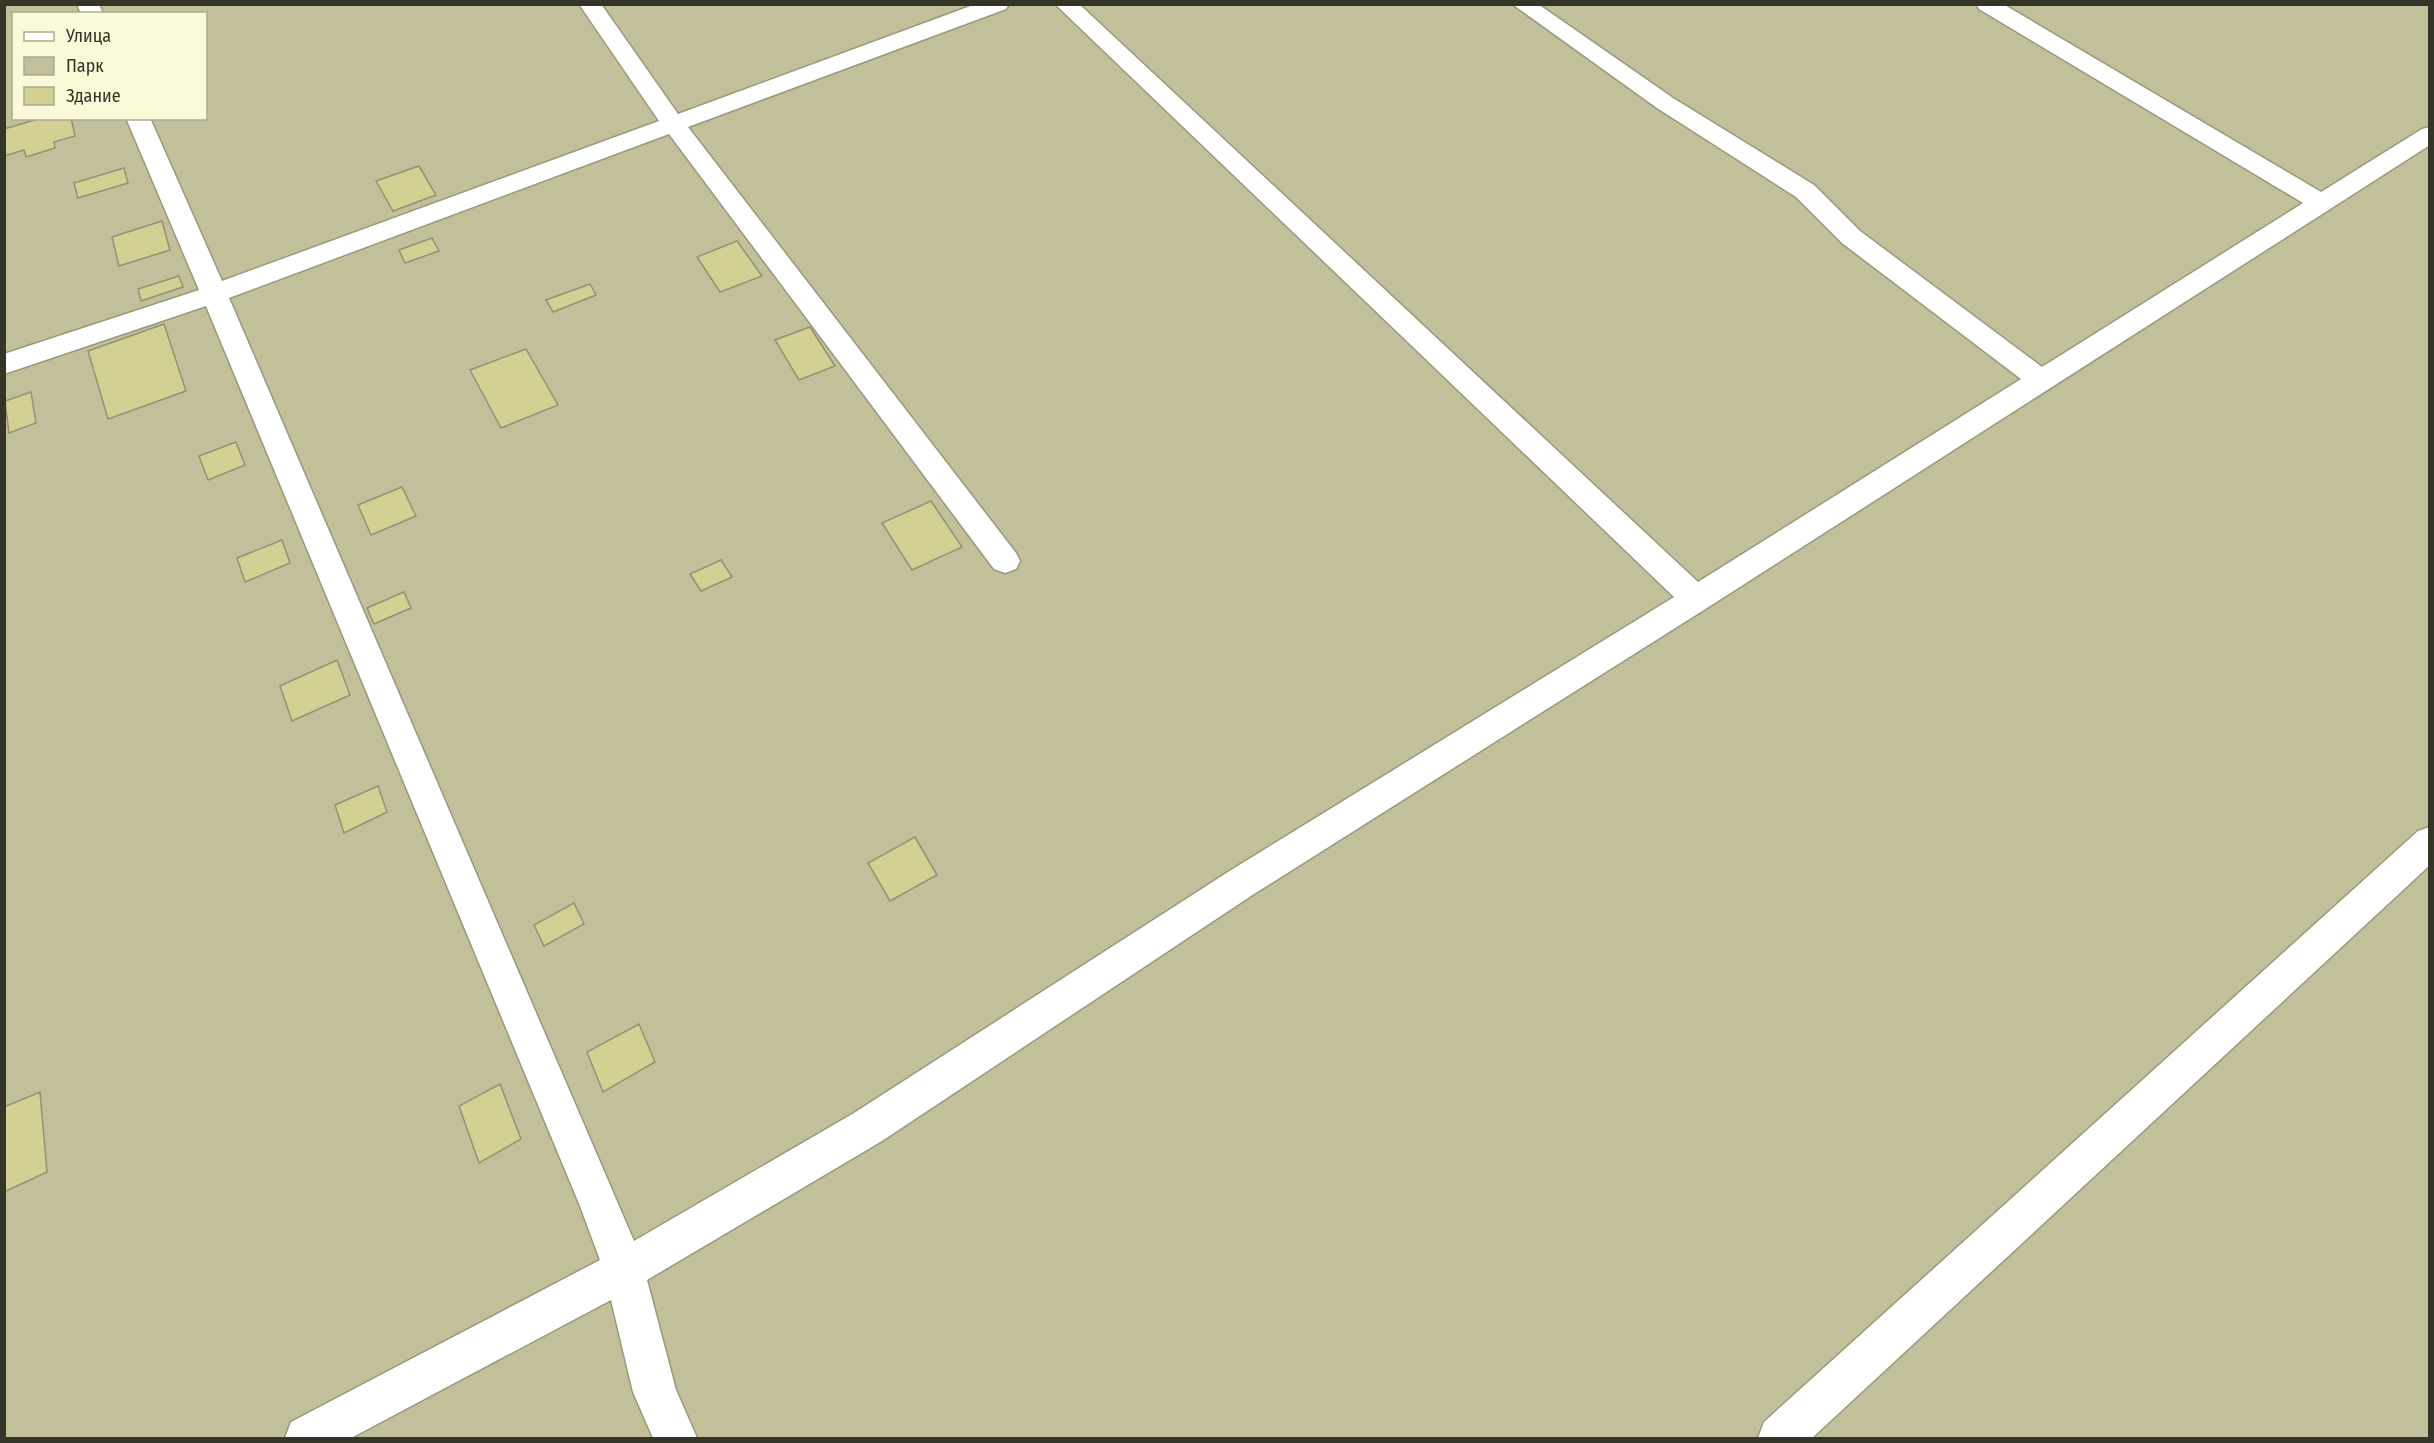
<svg xmlns="http://www.w3.org/2000/svg" width="2434" height="1443" font-family="'Fira Sans Condensed',sans-serif">
	<style>
		.green { fill: #c2c09a; fill-rule: evenodd }
		.building { fill: #d3d094; stroke: #939274; stroke-width: 1.5 }
		.lines { fill: none; stroke-linecap: round; stroke-linejoin: round }
		.minor-casing { stroke: #99987a; stroke-width: 3 }
		.minor { fill: #fff; fill-rule: evenodd }
	</style>
	<rect width="100%" height="100%" fill="#ecebcb"/>
	<!-- green -->
	<path class="green" d="M5 5H2429V1438H5ZM14 14H206V118H14Z"/>
	<!-- building -->
	<path class="building" d="M41 118H71L75 136 54 142 55 148 26 157 24 150 4 156V129Z
		M419 166 436 195 393 211 376 181Z
		M124 168 128 183 78 198 74 183Z
		M162 221 170 250 119 266 112 237Z
		M432 238 439 251 405 263 399 250Z
		M737 241 762 276 720 292 697 257Z
		M179 276 183 287 141 301 138 289Z
		M590 284 596 295 553 312 546 300Z
		M164 324 186 391 108 419 88 351Z
		M810 327 835 366 799 380 775 340Z
		M526 349 558 405 501 428 470 370Z
		M31 392 36 423 9 433 5 401Z
		M236 442 245 465 208 480 199 456Z
		M402 487 416 516 371 535 358 505Z
		M931 501 962 547 912 570 882 523Z
		M282 540 290 563 245 582 237 558Z
		M721 560 732 577 701 591 690 574Z
		M404 592 411 608 374 624 367 608Z
		M337 660 350 695 292 721 280 686Z
		M378 786 387 812 344 833 335 805Z
		M915 837 937 875 890 901 868 863Z
		M574 903 584 924 544 946 534 925Z
		M639 1024 655 1062 603 1092 587 1052Z
		M500 1084 521 1139 479 1163 459 1106Z
		M40 1092 47 1172 4 1192V1107Z"/>
	<g class="lines">
		<defs>
			<path id="minor" d="M77 4H99L103 14H81Z
				M579 4H601L678 114 976 4H1009L1006 9 688 127 1016 553 1020 561 1016 569 1005 573 994 569 669 134 229 298 634 1241 854 1113 1228 872 1674 597 1055 4H1079L1698 582 2021 379 1842 243 1796 197 1657 108 1512 4H1538L1673 98 1814 185 1860 231 2042 367 2303 203 1979 9 1976 4H2003L2321 192 2422 129 2430 127V145L1707 608 1254 894 882 1141 647 1280 676 1390 697 1438H653L633 1392 611 1300 351 1438H285L291 1422 600 1260 580 1206 206 306 4 374V354L199 290 126 118H150L222 281 659 121Z
				M2430 827V865L1812 1438H1758L1764 1422 2418 831Z"/>
		</defs>
		<!-- minor casing -->
		<use href="#minor" class="minor-casing"/>
		<!-- minor -->
		<use href="#minor" class="minor"/>
	</g>
	<!-- border -->
	<rect width="2434" height="1443" fill="none" stroke="#343427" stroke-width="12"/>
	<!-- legend -->
	<rect x="12" y="12" width="195" height="108" fill="#faf9d8" stroke="#abaa91" stroke-width="1.5"/>
	<rect x="24" y="32" width="30" height="9" fill="#ffffff" stroke="#abaa91" stroke-width="1.5"/>
	<text x="66" y="42" font-size="18" fill="#343427">Улица</text>
	<rect x="24" y="57" width="30" height="18" fill="#c2c09a" stroke="#abaa91" stroke-width="1.5"/>
	<text x="66" y="72" font-size="18" fill="#343427">Парк</text>
	<rect x="24" y="87" width="30" height="18" fill="#d3d094" stroke="#abaa91" stroke-width="1.5"/>
	<text x="66" y="102" font-size="18" fill="#343427">Здание</text>
</svg>
